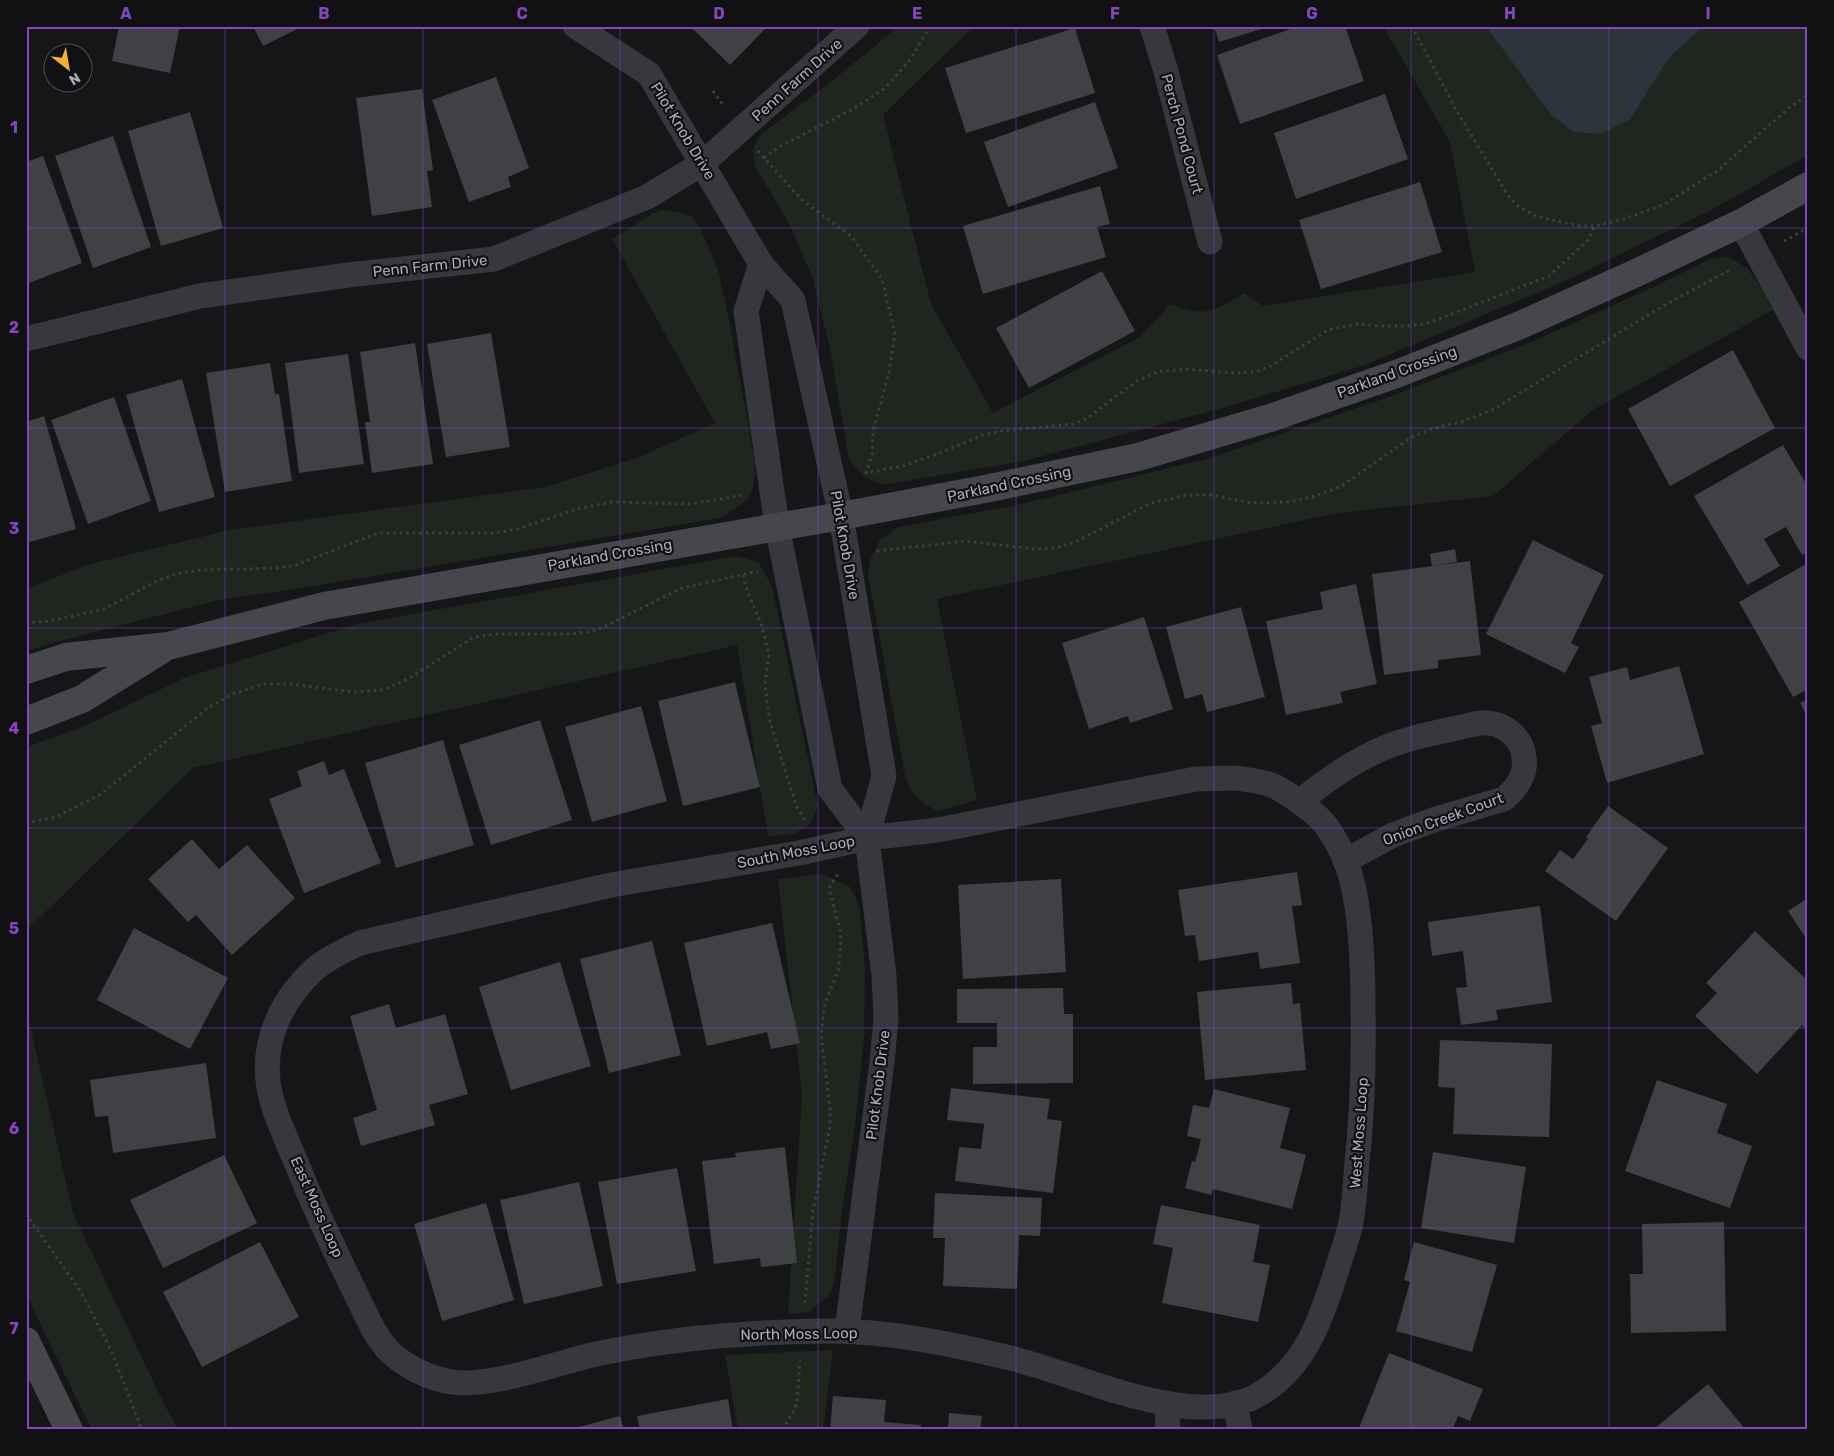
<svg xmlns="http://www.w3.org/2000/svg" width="1834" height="1456" font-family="Rubik,sans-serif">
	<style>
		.green { fill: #1e261f }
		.water { fill: #2c353c }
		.building { fill: #404145 }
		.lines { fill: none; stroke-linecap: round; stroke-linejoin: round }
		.path { stroke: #3d3f44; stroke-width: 3; stroke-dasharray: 2.5 4; stroke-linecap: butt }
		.street { stroke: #37383d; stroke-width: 25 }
		.secondary { stroke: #45474d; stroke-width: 28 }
		.grid { fill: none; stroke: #8446be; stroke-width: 1; stroke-opacity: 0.55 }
		.labels { text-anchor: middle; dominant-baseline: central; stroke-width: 4.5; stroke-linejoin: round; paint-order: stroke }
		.street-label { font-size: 15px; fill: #a8adb8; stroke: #111113 }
		.neatline { fill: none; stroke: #8446be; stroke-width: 2 }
		.grid-label { font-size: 16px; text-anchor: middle; font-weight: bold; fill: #8446be }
	</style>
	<rect width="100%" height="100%" fill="#161618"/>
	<!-- green -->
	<path class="green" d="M896 26H974L883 115 931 304 993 413 1140 337 1170 304C1206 318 1213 312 1244 293L1263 306 1475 272 1450 142 1383 26H1486L1630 119 1669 58 1704 26H1808V155L1715 208 1572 278 1365 365 1219 409 1024 461 883 485 864 477 849 459 830 349 813 279 790 225 755 166 753 150 759 136 828 84 892 32Z
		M663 210 681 213 692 216 702 232 718 270 729 320 755 463C755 500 749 499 720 518L308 587 219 600 64 640 26 651V589L90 564 230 530 545 487 637 458 715 423 612 239 652 214Z
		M1727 256 1748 269 1761 288 1773 310 1593 410 1493 496 1337 513 937 599 977 800 937 811C920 802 915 797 906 780L868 574 870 560 880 540 898 527 1017 505 1210 458 1386 398 1529 343 1647 290 1710 259Z
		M736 556 758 562 772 586 818 807 810 824 794 834 768 836 737 645 193 768 26 931V747L83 727 184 678 357 624Z
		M822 874 850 887 859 904 865 967 864 1040 855 1125 842 1212 834 1283 829 1296 808 1312 788 1314 802 1095 778 879Z
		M26 1008 73 1213 164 1404 179 1430H92L43 1330 26 1292Z
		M833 1350 823 1430H738L725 1355Z"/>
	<!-- water -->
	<path class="water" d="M1486 26H1704L1669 58 1630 119 1601 134 1574 132 1552 116Z"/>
	<!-- building -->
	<path class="building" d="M119 26H180L170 73 112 61Z
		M253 26H303L263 46Z
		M690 26H768L730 65Z
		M1214 26H1268V27L1219 42Z
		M1299 26H1345L1364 81 1240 124 1217 55Z
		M1075 28 1095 93 966 133 945 68Z
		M496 77 529 168 508 177 511 187 469 202 432 100Z
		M422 89 433 170 427 171 432 207 372 216 356 98Z
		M1385 94 1408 159 1296 199 1274 133Z
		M1095 102 1118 168 1008 207 984 142Z
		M190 112 223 228 161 246 128 131Z
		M113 136 151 247 93 268 55 156Z
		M43 156 82 263 26 284V162Z
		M1420 182 1442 252 1321 289 1299 220Z
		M1100 186 1110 224 1097 227 1106 257 983 294 963 226Z
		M1102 271 1135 331 1029 388 996 328Z
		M491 333 510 447 446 457 427 344Z
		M415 343 433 464 372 473 365 422H370L360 352Z
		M1733 350 1775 428 1670 486 1628 409Z
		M348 354 364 464 299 473 285 363Z
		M270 363 275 394H279L292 481 225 492 206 373Z
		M182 379 215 497 159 512 126 395Z
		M114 397 151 501 88 524 51 420Z
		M44 416 76 529 26 543V422Z
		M1783 445 1808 487V552L1802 555 1786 527 1764 539 1780 566 1747 585 1694 496Z
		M1533 540 1604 575 1571 643 1579 647 1565 673 1486 634Z
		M1455 549 1457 562 1432 566 1430 554Z
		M1470 561 1481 655 1438 660V668L1384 675 1372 574Z
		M1808 563V689L1793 697 1739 602Z
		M1356 584 1377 684 1340 692 1343 703 1286 715 1266 621 1323 609 1320 592Z
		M1241 607 1265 697 1207 712 1202 694 1185 699 1166 627Z
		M1144 617 1173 709 1130 723 1128 716 1089 729 1062 643Z
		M1679 666 1704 754 1607 783 1591 726 1602 723 1589 677 1627 667 1630 680Z
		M735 682 760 787 683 806 658 701Z
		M1808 699V718L1800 703Z
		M641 706 667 801 592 822 565 727Z
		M540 720 572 820 491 845 459 745Z
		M443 740 474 845 396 868 365 763Z
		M324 761 329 775 344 769 381 863 304 893 269 799 302 786 297 771Z
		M1608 806 1668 848 1616 921 1545 871 1560 850 1573 859 1588 839 1586 837Z
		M192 839 219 869 247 845 295 898 232 955 196 915 188 922 148 879Z
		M1297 872 1302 905 1292 906 1300 963 1260 969 1258 952 1199 961 1195 935 1185 936 1178 890Z
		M1061 879 1066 972 963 979 958 885Z
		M1808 898V941L1788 911Z
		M1540 906 1552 1002 1496 1010 1498 1020 1461 1025 1456 988 1467 987 1463 951 1432 956 1428 922Z
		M772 923 800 1043 771 1049 767 1032 707 1046 684 943Z
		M134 928 228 978 190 1049 97 1000Z
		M1755 931 1808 981V1031L1802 1025 1757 1074 1695 1016 1717 993 1706 983Z
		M652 941 681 1055 609 1073 580 959Z
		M560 962 591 1066 511 1090 479 987Z
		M1291 983 1293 1004 1300 1003 1306 1070 1205 1080 1197 992Z
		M1063 988 1064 1014H1073V1083L973 1084V1047H997V1023H957V989Z
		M389 1004 396 1028 445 1014 468 1094 429 1105 435 1125 361 1146 353 1118 377 1110 350 1016Z
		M1440 1040 1552 1044 1549 1137 1453 1134 1455 1088 1438 1087Z
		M206 1063 216 1138 113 1153 108 1116 95 1117 90 1080Z
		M1657 1080 1727 1104 1717 1133 1752 1146 1730 1208 1625 1171Z
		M951 1088 1050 1099 1047 1119 1062 1121 1053 1193 955 1181 959 1147 981 1149 984 1124 947 1120Z
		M1214 1089 1290 1108 1280 1148 1306 1155 1292 1209 1213 1189 1211 1195 1185 1188 1192 1161 1195 1162 1201 1139 1187 1136 1193 1105 1209 1108Z
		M785 1147 797 1263 761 1267 760 1258 714 1264 702 1161 736 1157 735 1153Z
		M1433 1152 1526 1167 1514 1243 1421 1228Z
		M224 1155 257 1223 163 1268 130 1200Z
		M677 1168 696 1271 617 1284 598 1182Z
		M579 1182 603 1286 524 1304 500 1200Z
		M935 1193 1042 1198 1040 1236 1019 1235 1017 1289 943 1286 945 1238H933Z
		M486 1203 514 1300 442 1321 414 1224Z
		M1161 1205 1260 1225 1253 1262 1270 1265 1258 1322 1162 1303 1173 1248 1153 1244Z
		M1724 1222 1726 1331 1631 1333 1630 1274H1643L1642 1224Z
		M260 1242 299 1317 202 1367 163 1292Z
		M1414 1242 1497 1265 1472 1352 1396 1331 1410 1282 1404 1280Z
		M1389 1353 1483 1389 1470 1421 1458 1416 1452 1430H1363L1359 1428Z
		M1708 1384 1746 1430H1653Z
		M833 1396 886 1400 884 1422 921 1425 920 1430H830Z
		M728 1399 733 1430H640L637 1416Z
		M949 1413 982 1416 980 1430H948Z
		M620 1416 624 1430H571V1429Z"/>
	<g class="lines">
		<!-- path -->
		<path class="path" d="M1412 26 1456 110 1507 194 1519 207 1536 216 1579 226H1595L1621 220 1663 205 1717 171 1790 107 1808 95
			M713 91 724 106
			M758 151 802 200 851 236 882 279 895 334 889 372 873 431 872 455 866 473 903 466 937 454 983 435 1002 431 1073 424 1086 419 1137 381 1157 372 1186 369 1235 373 1255 372 1269 367 1328 330 1357 324 1382 326H1407L1424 324 1439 319 1549 276 1587 241 1595 226
			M764 158 779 147 853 109 884 89 910 60 930 26
			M1784 241 1808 228
			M877 551 966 541 1033 549 1055 548 1073 543 1149 504 1186 495H1212L1251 503 1288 502 1312 497 1340 487 1412 437 1434 428 1462 422 1494 409 1663 306 1732 269
			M743 575 747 590 762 626 769 655 765 684 769 718 796 805 806 823
			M26 623 50 621 104 609 155 582 175 574 201 570 278 568 296 565 378 533H495L517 529 577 509 612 502 689 504 744 495
			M26 823 56 817 101 794 209 707 233 694 263 684H290L354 692 383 690 408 679 474 637 495 634H572L597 630 682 588 758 571
			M26 1214 81 1292 111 1350 142 1430
			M805 1303 813 1211 830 1126V1108L821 1035 825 1003 839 969 841 934 829 888 837 875 836 874
			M783 1430 797 1404 800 1361"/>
		<!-- street -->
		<path class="street" d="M575 26 649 74 761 264 793 300 841 516 884 776 867 838 884 975 886 1019 882 1062 847 1330
			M1152 26 1165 68 1210 242
			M1741 223 1808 348
			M761 264 746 311 777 526 830 789 867 838
			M26 339 200 296 348 275 494 259 647 197 703 163 857 26
			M1236 778C1249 780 1264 781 1276 787 1291 795 1318 814 1327 827 1341 847 1351 872 1355 895 1362 932 1363 972 1363 1009 1364 1064 1362 1119 1356 1173 1355 1189 1354 1206 1351 1222 1348 1238 1342 1253 1337 1269 1322 1316 1307 1364 1263 1392 1199 1434 1085 1377 1018 1360 959 1345 885 1330 824 1331 747 1332 671 1338 596 1354 556 1363 491 1388 452 1382 430 1379 403 1366 387 1349 382 1343 377 1336 373 1329 347 1276 320 1222 298 1167 288 1142 274 1115 269 1088 261 1041 282 998 317 967 330 957 345 950 360 943L611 885 799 853 867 838 938 830 1196 779Z
			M1299 802C1323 783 1347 765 1375 752 1401 739 1434 733 1462 727 1471 725 1480 722 1489 723 1507 725 1522 739 1524 757 1527 775 1517 788 1504 799L1436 819 1393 835 1345 861
			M1167 1403 1168 1430
			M1235 1403 1240 1430"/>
		<!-- secondary -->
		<path class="secondary" d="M26 670 66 657 168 646 324 606 841 516 985 489 1138 457 1270 418 1399 373 1518 326 1636 273 1741 223 1808 186
			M26 721 82 699 161 650
			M26 1341 69 1430"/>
	</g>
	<!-- grid -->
	<path class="grid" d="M225 26V1430M423 26V1430M620 26V1430M818 26V1430M1016 26V1430M1214 26V1430M1411 26V1430M1609 26V1430M26 228H1808M26 428H1808M26 628H1808M26 828H1808M26 1028H1808M26 1228H1808"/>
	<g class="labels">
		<!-- street labels -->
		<g class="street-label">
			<text transform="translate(797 80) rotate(-42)">Penn Farm Drive</text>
			<text transform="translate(683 131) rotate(59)">Pilot Knob Drive</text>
			<text transform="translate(1182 134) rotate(75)">Perch Pond Court</text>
			<text transform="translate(430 266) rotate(-6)">Penn Farm Drive</text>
			<text transform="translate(1397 372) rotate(-20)">Parkland Crossing</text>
			<text transform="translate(1009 484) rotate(-12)">Parkland Crossing</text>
			<text transform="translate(845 545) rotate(80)">Pilot Knob Drive</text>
			<text transform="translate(610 555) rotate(-10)">Parkland Crossing</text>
			<text transform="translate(1443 819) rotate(-20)">Onion Creek Court</text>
			<text transform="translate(796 852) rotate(-11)">South Moss Loop</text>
			<text transform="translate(878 1085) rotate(-83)">Pilot Knob Drive</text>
			<text transform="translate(1359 1133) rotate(-86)">West Moss Loop</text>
			<text transform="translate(317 1207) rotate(66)">East Moss Loop</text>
			<text transform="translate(799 1334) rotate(-1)">North Moss Loop</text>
		</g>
	</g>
	<!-- border -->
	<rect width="1834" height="1456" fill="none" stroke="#111113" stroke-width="55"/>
	<!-- north arrow -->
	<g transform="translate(68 68) rotate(149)"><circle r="24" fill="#111113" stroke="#4d4f55"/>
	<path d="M0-4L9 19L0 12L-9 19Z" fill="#f2b134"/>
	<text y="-8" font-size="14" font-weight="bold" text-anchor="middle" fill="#a8adb8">N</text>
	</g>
	<rect x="28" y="28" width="1778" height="1400" class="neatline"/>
	<g class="grid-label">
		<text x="126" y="19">A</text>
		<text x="324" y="19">B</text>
		<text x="522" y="19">C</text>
		<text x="719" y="19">D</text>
		<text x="917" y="19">E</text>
		<text x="1115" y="19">F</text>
		<text x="1312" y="19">G</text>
		<text x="1510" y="19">H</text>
		<text x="1708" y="19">I</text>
		<text x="14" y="133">1</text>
		<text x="14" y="333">2</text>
		<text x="14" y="534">3</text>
		<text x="14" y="734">4</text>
		<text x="14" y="934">5</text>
		<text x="14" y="1134">6</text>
		<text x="14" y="1334">7</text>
	</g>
</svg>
